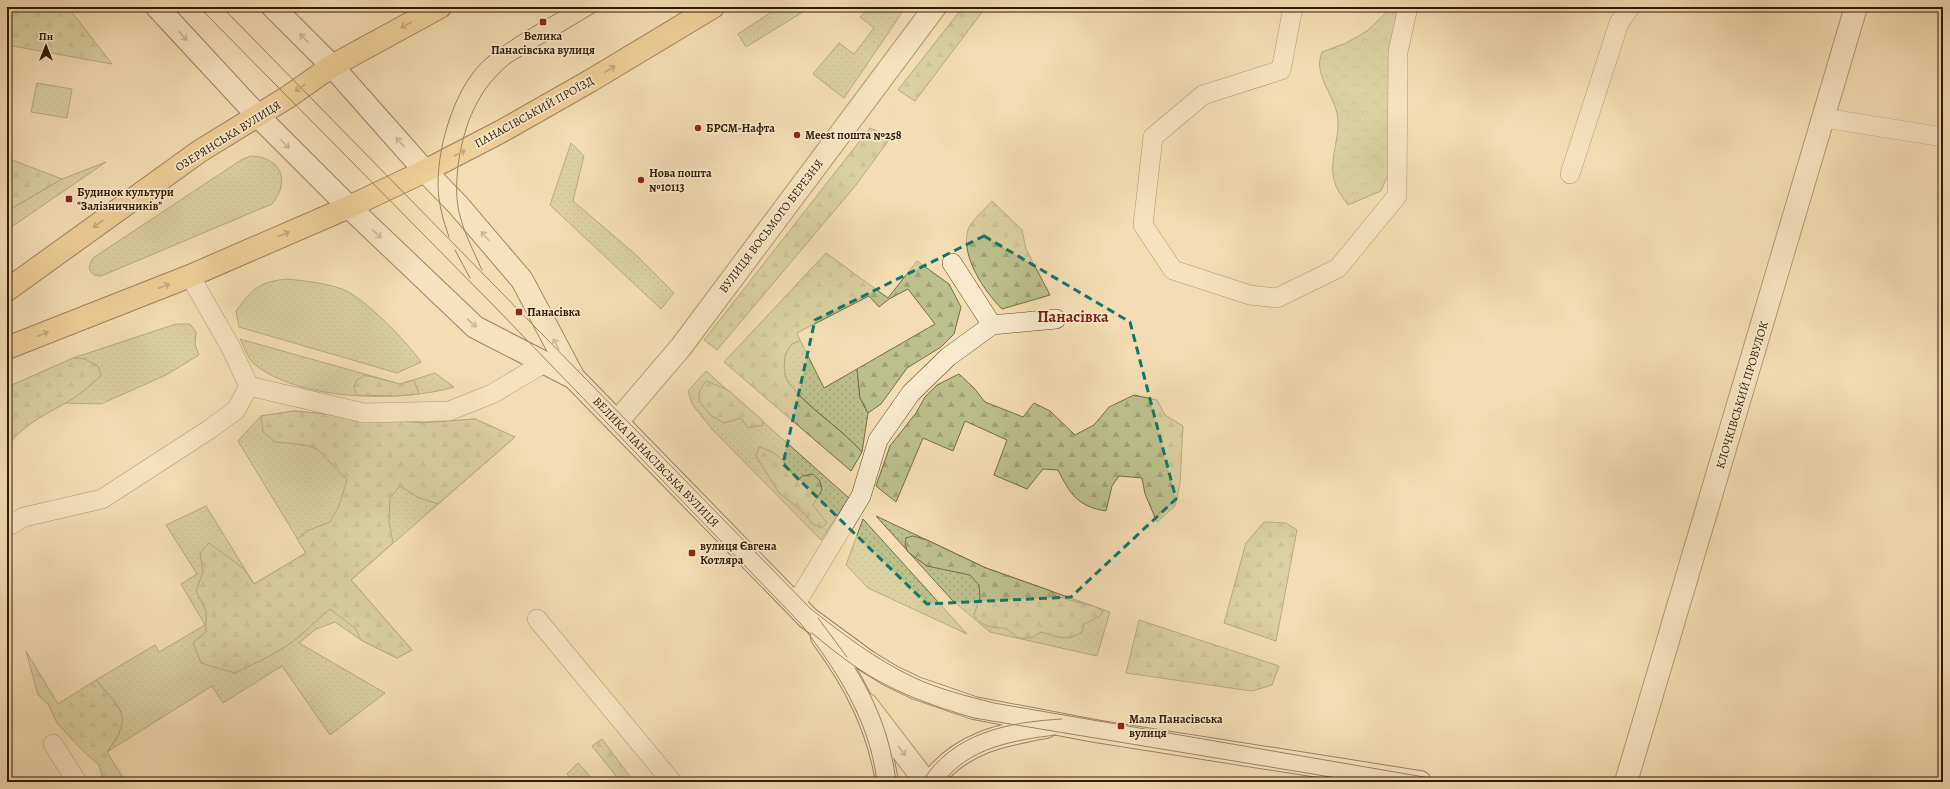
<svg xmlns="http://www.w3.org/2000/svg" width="1950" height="789" font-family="Alegreya,serif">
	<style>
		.grass { fill: url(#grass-dots); stroke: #766c46 }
		.forest { fill: url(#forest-firs); stroke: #766c46 }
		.park { fill: url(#park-crowns); stroke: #766c46 }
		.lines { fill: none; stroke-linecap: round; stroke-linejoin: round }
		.lane-casing { stroke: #624a2c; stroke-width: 20 }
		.street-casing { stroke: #624a2c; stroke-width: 24 }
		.secondary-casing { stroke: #311900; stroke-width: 24 }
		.primary-casing { stroke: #311900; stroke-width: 24 }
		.lane { stroke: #f8e9cd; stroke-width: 19 }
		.street { stroke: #f8e9cd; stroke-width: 22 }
		.secondary { stroke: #f8e9cd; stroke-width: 22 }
		.primary { stroke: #eabe79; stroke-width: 22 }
		.tram { stroke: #311900; stroke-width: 1 }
		.oneway { stroke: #8e6c3c }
		.oneway2 { stroke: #9e8b71 }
		.marked { fill: none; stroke: #0f766e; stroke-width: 3; stroke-dasharray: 8 5; stroke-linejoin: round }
		.poi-dot { fill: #8f2418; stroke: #f8e9cd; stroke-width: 1.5 }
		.labels { text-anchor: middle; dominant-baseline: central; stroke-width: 3.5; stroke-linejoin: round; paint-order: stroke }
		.poi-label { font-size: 12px; font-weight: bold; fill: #311900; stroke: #f8e9cd; text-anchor: start }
		.street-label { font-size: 12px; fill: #311900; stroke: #f8e9cd }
		.district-label { font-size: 16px; font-weight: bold; fill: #7a1f14; stroke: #f8e9cd }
	</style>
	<defs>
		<pattern id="grass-dots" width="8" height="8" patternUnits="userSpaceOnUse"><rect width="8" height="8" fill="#bcc08b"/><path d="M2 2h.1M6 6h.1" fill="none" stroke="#a2a476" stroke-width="1.8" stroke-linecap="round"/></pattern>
		<pattern id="forest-firs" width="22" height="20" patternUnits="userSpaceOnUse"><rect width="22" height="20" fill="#bcc08b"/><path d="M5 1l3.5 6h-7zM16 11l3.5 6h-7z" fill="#a2a476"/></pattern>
		<pattern id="park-crowns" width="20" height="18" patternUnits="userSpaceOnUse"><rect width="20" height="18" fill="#bcc08b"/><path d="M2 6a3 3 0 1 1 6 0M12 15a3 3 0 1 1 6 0" fill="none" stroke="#a2a476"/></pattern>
	</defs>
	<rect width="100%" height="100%" fill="#f4ddb2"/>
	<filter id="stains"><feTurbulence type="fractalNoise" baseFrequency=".005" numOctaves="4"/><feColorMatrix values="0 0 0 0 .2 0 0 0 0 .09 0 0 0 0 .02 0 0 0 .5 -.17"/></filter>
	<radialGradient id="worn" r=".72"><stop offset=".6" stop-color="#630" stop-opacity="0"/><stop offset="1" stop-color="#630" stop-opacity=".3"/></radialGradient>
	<!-- grass -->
	<path class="grass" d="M779 7H811L746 47 738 34Z
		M871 7H903L901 14 844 98 813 74 839 43 854 54 874 28 860 17Z
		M37 83 72 89 67 118 31 112Z
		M571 143 584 156 573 201 635 254 674 293 661 309 550 205Z
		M251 156C281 157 291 181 272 204L101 276C94 276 91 274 89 267L93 258 241 160Z
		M106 162 7 230V211L62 179Z
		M287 279C305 281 325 283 342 289 365 298 406 341 421 362L397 373 239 327 236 311C253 288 259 282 287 279Z
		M176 324H190L196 332 195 344 199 355 166 375 101 404 65 403 75 397 101 376 85 359 73 358Z
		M240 339 400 384 435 373 454 387C400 403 297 401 253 363 248 358 244 346 240 339Z
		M800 340 824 388 857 369 860 398 868 413 862 452C840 427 807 408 788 382 782 372 783 352 792 344 794 343 798 342 800 340Z
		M706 371 849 498 821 540 711 428 692 404 688 391Z
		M294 411 422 423 475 419 515 437 351 580 412 650 397 658 361 640 335 622 316 629 299 643 385 693 330 735 282 666 223 703 212 686 107 752 119 736 121 711 96 680 155 645 159 652 205 625 181 584 197 574 166 525 206 506 254 584 306 553 238 441 261 416Z
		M876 516 986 568 1110 612 1097 656 990 632 952 600Z
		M863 519 967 634 868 588 846 565Z
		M578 763 595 782H574L567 774Z"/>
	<!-- forest -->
	<path class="forest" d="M7 7H68L112 64 7 45Z
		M963 7H986L915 101 898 90Z
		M870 128 891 137 856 185 717 350 704 340Z
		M7 158 62 179 7 211Z
		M992 201 1022 230 1026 249 1050 295 1002 309C985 292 960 256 968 230 970 222 986 208 992 201Z
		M826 253 888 298 917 261 949 284 961 307 954 334 941 347 907 368 881 404 868 413 860 398 857 369 935 324 908 289 889 299 879 307 869 296 797 333 800 340C798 342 794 343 792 344 783 352 782 372 788 382 808 409 840 427 862 452L851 471 724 362Z
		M73 358 85 359 98 366 101 376C92 383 83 392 74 398 50 413 23 423 7 447V387Z
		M959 374 974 388 985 402 1023 417 1034 403 1050 411 1075 435 1094 425 1109 407 1134 395 1157 400 1165 415 1183 426 1180 484 1175 506 1157 522 1145 494 1142 478 1119 476 1112 486 1106 511C1077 506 1071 495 1058 470L1043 469 1027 489 994 475 1007 440 965 421 953 451 923 438 896 502 876 486 890 446 916 413 925 397 937 385Z
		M365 375 400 384 414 380 419 394 394 396 357 395 354 387 356 381Z
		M706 381 728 390 763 421V425L748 428 741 418 724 423 710 415 699 401V392Z
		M294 411 422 423 475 419 515 437 438 504 417 497 400 486 390 498 389 521 393 543 351 580 412 650 397 658 361 640 355 628 330 609C319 617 310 627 300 636 281 652 257 662 235 673L201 663 193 643 206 632V611L196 591 203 572 200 553 209 543 244 569 254 584 306 553 297 539 307 531 330 522 339 506 347 480 317 449 305 445 275 442 263 432 261 416Z
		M759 447C783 454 784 464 798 481L802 476 813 474 820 481 822 490 813 505 827 523 821 528 813 524 801 510 779 493 756 456Z
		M1264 522 1286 523 1297 530 1276 641 1224 623 1246 543Z
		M913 536 927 540 986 568 1051 591 1055 596 1096 607 1103 611 1100 616 1084 624 1082 632C1067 642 1058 637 1041 632L1032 638H1018L1006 628C991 628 983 627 974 615L980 597 979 585 970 575 927 566 908 552 905 545 906 538Z
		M1139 620 1279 666 1272 685 1252 691 1126 673Z
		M26 651 58 704 96 680C122 712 134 714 107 752L126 782H104L99 765 83 751 57 723 48 704 38 695Z
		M602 739 634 782H621L592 746Z"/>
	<!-- park -->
	<path class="park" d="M1392 7H1400L1392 165 1381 191 1348 205C1344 199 1339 193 1336 186 1326 162 1342 138 1337 113 1332 92 1313 74 1322 52L1346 43 1367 31Z"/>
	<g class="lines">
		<defs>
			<path id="lane" d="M1293 7 1281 70 1203 95 1153 137 1143 225 1173 270 1250 295 1277 298 1338 268 1397 196 1398 52 1408 7
				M1824 118 1943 137
				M1570 174 1619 23 1630 7
				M952 263 992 325 1056 319
				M190 276 230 346 249 386 364 413 449 411 492 394 544 363
				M7 527 24 517 102 499 210 429 236 410 249 386
				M795 605 861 496 878 440 911 393 948 357 992 325
				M537 619 672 782
				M53 744 77 782"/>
			<path id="street" d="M617 422 681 347 935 7
				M867 705 926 782
				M1626 782 1856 7"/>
			<path id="secondary" d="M157 7 258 116 349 207 475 327 574 378
				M273 7 332 66 425 171 458 205 522 280 574 378 808 618 868 662 891 676 916 688 974 708 1095 731 1420 782
				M822 637C855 682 878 726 887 782
				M931 782C960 743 1001 735 1046 727"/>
			<path id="primary" d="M7 290 200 151 288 97 332 66 440 7
				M7 348 190 276 349 207 425 171 502 131 590 81 713 7"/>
		</defs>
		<!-- lane casing -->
		<use href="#lane" class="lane-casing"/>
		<!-- street casing -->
		<use href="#street" class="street-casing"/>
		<!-- secondary casing -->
		<use href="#secondary" class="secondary-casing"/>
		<!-- primary casing -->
		<use href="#primary" class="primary-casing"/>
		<!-- lane -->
		<use href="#lane" class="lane"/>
		<!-- street -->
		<use href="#street" class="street"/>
		<!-- secondary -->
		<use href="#secondary" class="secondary"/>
		<!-- primary -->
		<use href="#primary" class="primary"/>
		<!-- tram -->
		<path class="tram" d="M199 7 496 308 801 624C837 671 870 721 877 782
			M222 7 811 609C843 634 875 659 913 677 938 689 967 696 994 703L1453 782
			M449 237C443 220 438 202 438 184 438 143 456 83 488 57 512 38 541 22 568 7
			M455 250 470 278
			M482 270C474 252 465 235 460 216 451 185 461 131 477 103 485 87 496 75 510 63L604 7
			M818 618 847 657
			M812 633C825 644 839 655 853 665 890 691 932 706 974 718L1361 782
			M855 668C877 703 891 740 896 782
			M922 782C952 733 1008 722 1062 719
			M943 782C970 747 1015 740 1056 735"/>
	</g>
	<!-- one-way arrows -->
	<defs><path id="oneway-shaft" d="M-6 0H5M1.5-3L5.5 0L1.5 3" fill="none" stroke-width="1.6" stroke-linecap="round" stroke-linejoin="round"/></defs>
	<g class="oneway">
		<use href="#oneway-shaft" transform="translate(406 25) rotate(152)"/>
		<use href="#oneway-shaft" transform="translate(610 69) rotate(-31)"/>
		<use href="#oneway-shaft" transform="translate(300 88) rotate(143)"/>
		<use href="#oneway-shaft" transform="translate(460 153) rotate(-27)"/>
		<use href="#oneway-shaft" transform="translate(98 224) rotate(144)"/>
		<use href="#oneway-shaft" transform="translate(284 234) rotate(-22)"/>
		<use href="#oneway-shaft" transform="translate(164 286) rotate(-22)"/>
		<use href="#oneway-shaft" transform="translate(43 334) rotate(-22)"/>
	</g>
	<g class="oneway2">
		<use href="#oneway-shaft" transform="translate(183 36) rotate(48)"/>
		<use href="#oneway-shaft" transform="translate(304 38) rotate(-135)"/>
		<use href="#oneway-shaft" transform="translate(400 142) rotate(-131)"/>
		<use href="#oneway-shaft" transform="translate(285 144) rotate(45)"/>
		<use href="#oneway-shaft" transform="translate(377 234) rotate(43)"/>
		<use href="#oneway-shaft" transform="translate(485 236) rotate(-131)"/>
		<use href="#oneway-shaft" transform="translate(472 323) rotate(41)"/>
		<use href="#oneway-shaft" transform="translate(556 344) rotate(-118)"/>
		<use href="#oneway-shaft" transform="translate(902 751) rotate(52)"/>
	</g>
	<!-- marked area -->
	<path d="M0 0H1950V789H0ZM984 236 1130 322 1176 499 1071 597 927 604 783 464 815 320Z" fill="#f4ddb2" fill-opacity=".55" fill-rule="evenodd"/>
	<path class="marked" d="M984 236 1130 322 1176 499 1071 597 927 604 783 464 815 320Z"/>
	<!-- markers -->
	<g class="poi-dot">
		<rect x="539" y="18" width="8" height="8" rx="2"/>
		<circle cx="698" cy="128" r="4"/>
		<circle cx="797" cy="135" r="4"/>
		<circle cx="641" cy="180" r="4"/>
		<rect x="65" y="195" width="8" height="8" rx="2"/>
		<rect x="515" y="308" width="8" height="8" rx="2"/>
		<rect x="688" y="549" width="8" height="8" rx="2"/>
		<rect x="1117" y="722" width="8" height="8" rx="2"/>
	</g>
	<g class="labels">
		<!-- poi labels -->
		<g class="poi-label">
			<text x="543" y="36" text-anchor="middle">Велика<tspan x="543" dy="14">Панасівська вулиця</tspan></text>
			<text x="706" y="128">БРСМ-Нафта</text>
			<text x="805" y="135">Meest пошта №258</text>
			<text x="649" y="173">Нова пошта<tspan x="649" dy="14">№10113</tspan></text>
			<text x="77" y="192">Будинок культури<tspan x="77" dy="14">"Залізничників"</tspan></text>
			<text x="527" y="312">Панасівка</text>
			<text x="700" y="546">вулиця Євгена<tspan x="700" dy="14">Котляра</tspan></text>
			<text x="1129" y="719">Мала Панасівська<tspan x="1129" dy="14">вулиця</tspan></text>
		</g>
		<!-- street labels -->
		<g class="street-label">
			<text transform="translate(534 112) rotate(-29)">ПАНАСІВСЬКИЙ ПРОЇЗД</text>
			<text transform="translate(228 136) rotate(-32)">ОЗЕРЯНСЬКА ВУЛИЦЯ</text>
			<text transform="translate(771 226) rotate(-53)">ВУЛИЦЯ ВОСЬМОГО БЕРЕЗНЯ</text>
			<text transform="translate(1742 395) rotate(-73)">КЛОЧКІВСЬКИЙ ПРОВУЛОК</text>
			<text transform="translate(656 462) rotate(46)">ВЕЛИКА ПАНАСІВСЬКА ВУЛИЦЯ</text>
		</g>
		<!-- district labels -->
		<g class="district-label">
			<text x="1073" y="317">Панасівка</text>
		</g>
	</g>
	<!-- margin -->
	<rect width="1950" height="789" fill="none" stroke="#f4ddb2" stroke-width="24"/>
	<rect x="8" y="8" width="1934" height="773" fill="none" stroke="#311900" stroke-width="2"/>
	<rect x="12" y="12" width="1926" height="765" fill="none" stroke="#311900"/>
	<!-- north arrow -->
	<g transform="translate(46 46)" stroke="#f8e9cd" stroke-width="3" paint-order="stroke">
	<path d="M0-3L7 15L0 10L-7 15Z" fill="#311900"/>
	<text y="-6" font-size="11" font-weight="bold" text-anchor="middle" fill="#311900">Пн</text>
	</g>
	<rect width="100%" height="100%" filter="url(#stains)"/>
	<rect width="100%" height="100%" fill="url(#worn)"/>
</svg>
